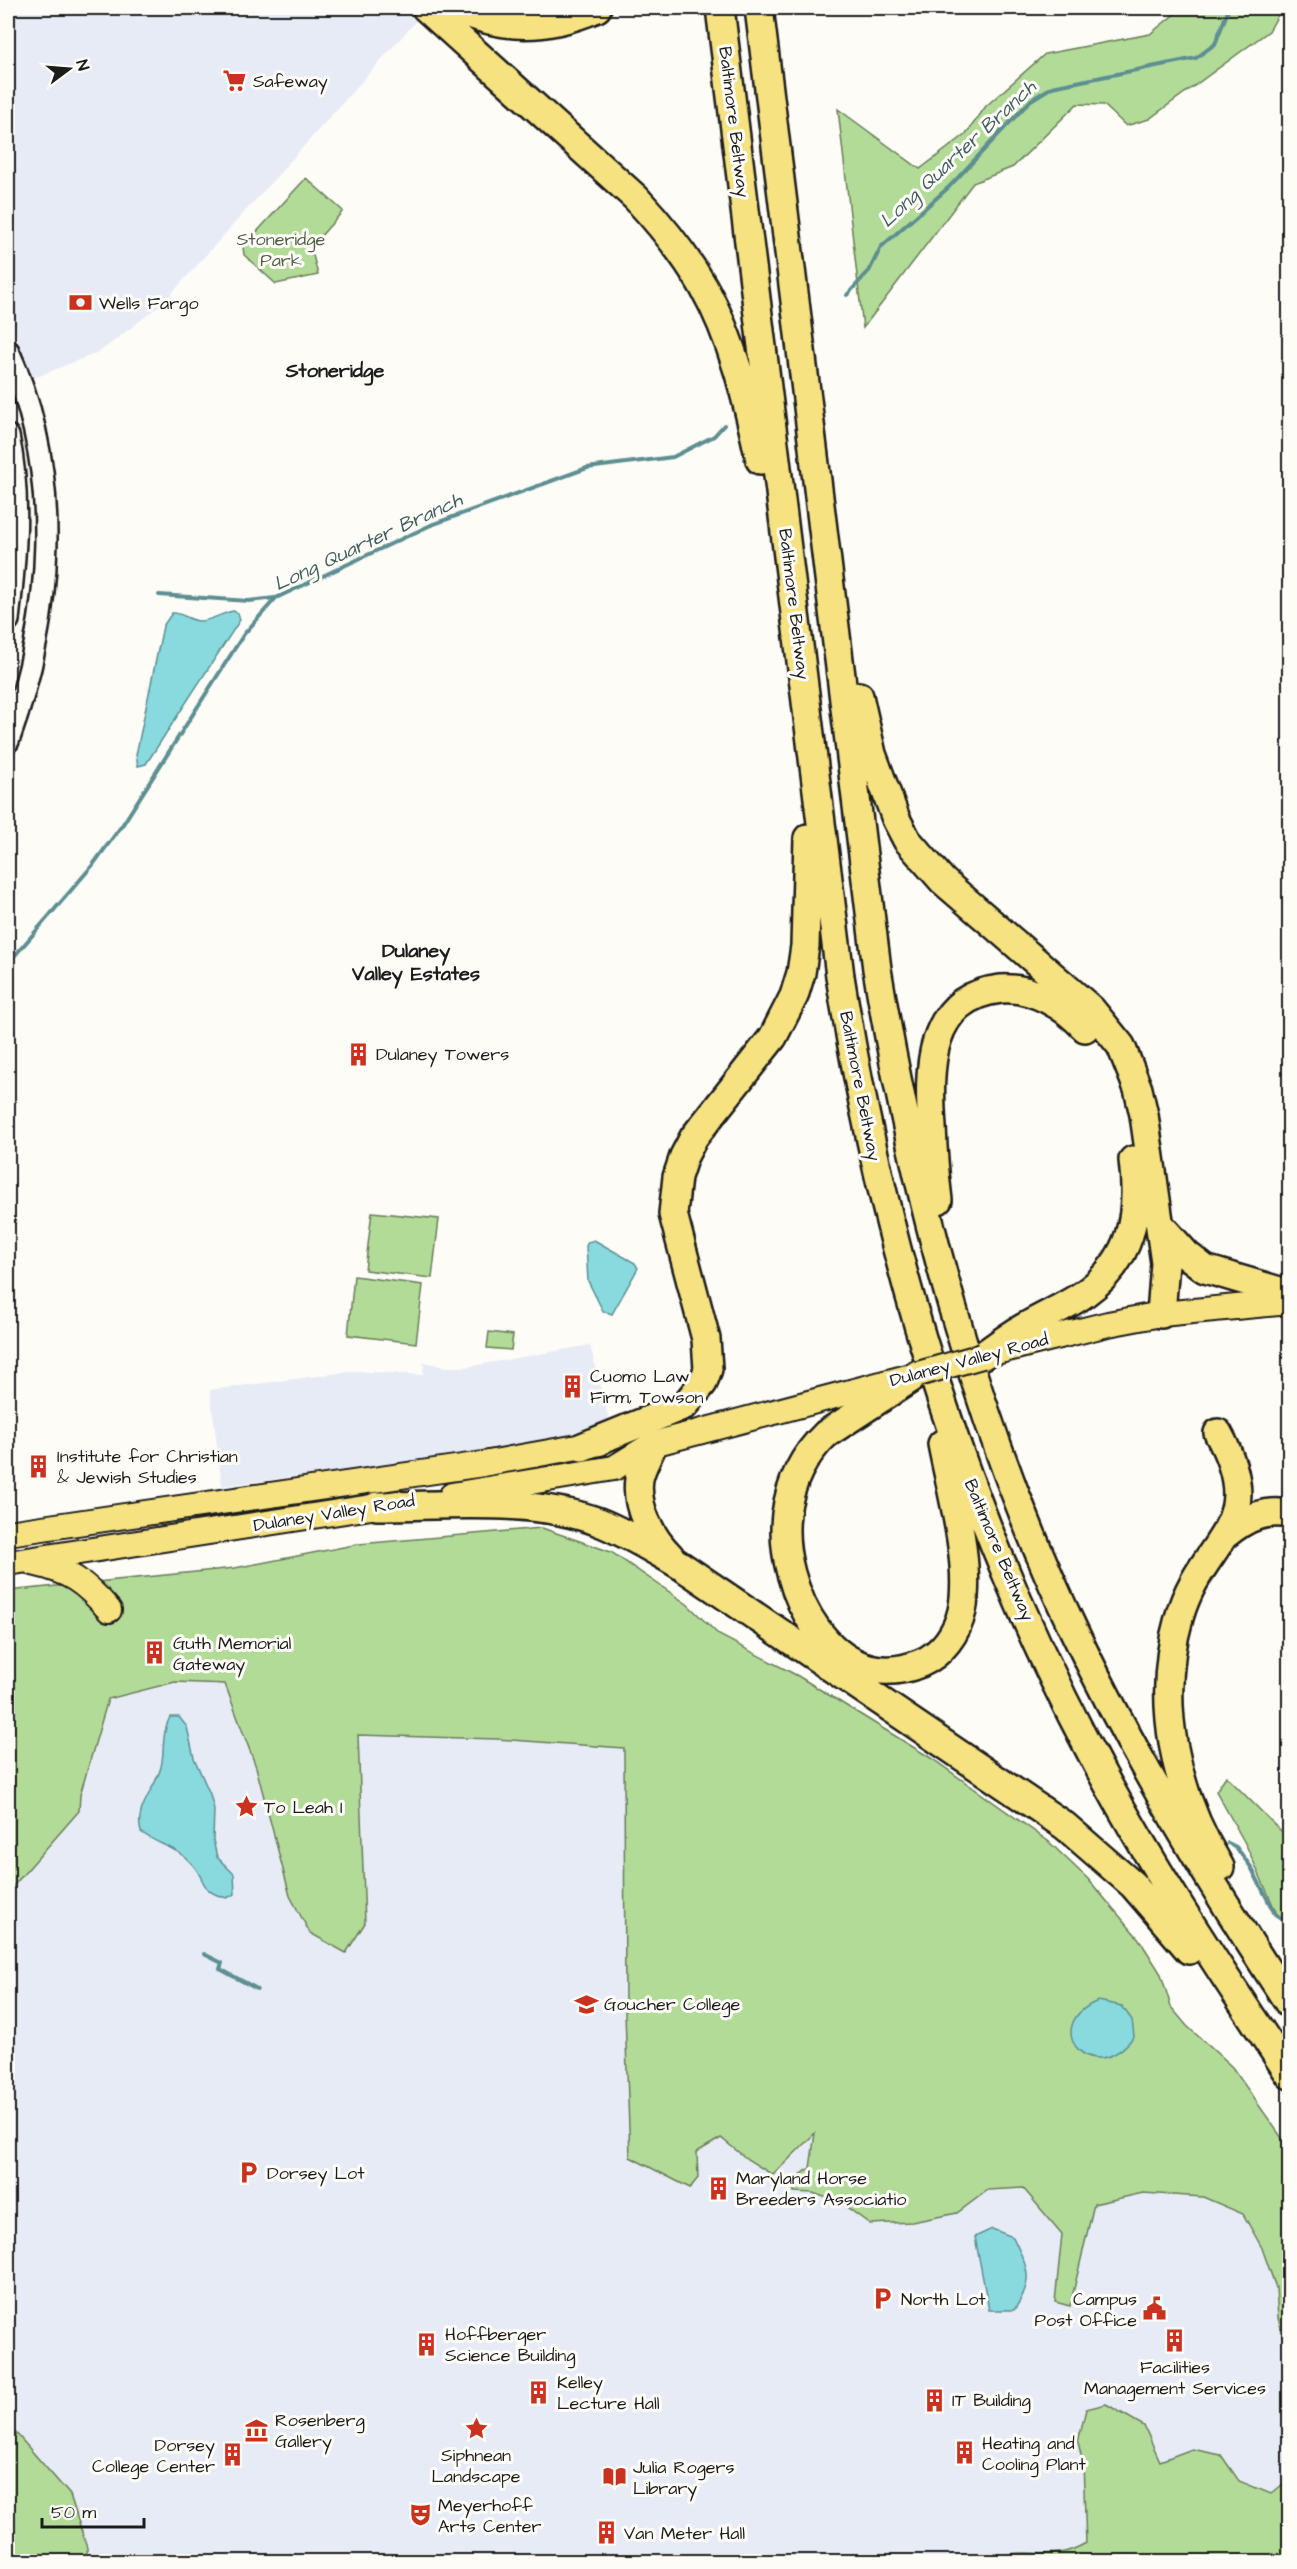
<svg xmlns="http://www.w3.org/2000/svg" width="1297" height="2569" font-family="'Architects Daughter',sans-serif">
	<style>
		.built { fill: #e7ebf6 }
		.green { fill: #b3db98; stroke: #687c5a; stroke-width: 1.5 }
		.water { fill: #88dadf; stroke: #5d8e91; stroke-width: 1.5 }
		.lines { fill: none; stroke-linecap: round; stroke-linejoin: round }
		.stream { stroke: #5d8e91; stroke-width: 4 }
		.secondary-casing { stroke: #1c1c1c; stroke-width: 26 }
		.primary-casing { stroke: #1c1c1c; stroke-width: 28 }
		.highway-casing { stroke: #1c1c1c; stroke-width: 32 }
		.secondary { stroke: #fdfcf7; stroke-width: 21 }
		.primary { stroke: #f6e281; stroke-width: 24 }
		.highway { stroke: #f6e281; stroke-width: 27 }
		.primary-bridge-casing { stroke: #1c1c1c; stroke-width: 28; stroke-linecap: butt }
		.primary-bridge { stroke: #f6e281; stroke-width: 24 }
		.labels { text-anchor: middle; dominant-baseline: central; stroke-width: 6; stroke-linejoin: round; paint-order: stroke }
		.poi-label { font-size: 18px; fill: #1c1c1c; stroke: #fdfcf7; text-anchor: start }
		.street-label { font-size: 18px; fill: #1c1c1c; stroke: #fdfcf7 }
		.park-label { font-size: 18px; fill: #515f47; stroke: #fdfcf7 }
		.water-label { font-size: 20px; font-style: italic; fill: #425e60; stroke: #fdfcf7 }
		.neighbourhood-label { font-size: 20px; font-weight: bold; fill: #1c1c1c; stroke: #fdfcf7 }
	</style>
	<rect width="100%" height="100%" fill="#fdfcf7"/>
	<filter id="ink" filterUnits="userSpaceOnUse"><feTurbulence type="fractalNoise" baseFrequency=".0167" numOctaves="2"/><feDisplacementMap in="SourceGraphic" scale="12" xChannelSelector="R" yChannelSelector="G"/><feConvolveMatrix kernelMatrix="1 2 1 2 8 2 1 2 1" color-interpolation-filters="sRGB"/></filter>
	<g filter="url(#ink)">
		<!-- built -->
		<path class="built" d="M8 8H403L417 20 163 303 101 351 34 378 8 317Z
			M590 1345 609 1420 555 1439 381 1466 222 1486 210 1390 355 1371 423 1375 424 1362 446 1367H466Z
			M359 1544 1289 2189V2561L8 2562V1591L235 1568Z"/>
		<!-- green -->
		<path class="green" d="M1182 8H1282L1269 31 1149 119 1126 126 1104 105 1077 104 1013 167 973 183 863 328 838 109 920 169 966 134 986 106 1045 54 1150 34Z
			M306 178 343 211 311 247 318 275 276 284 244 255 243 247Z
			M372 1212 439 1219 432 1278 365 1270Z
			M354 1276 423 1285 416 1343 348 1335Z
			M489 1332 513 1335 511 1350 487 1348Z
			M542 1528 611 1552 687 1604 719 1635 798 1676 934 1760 1048 1841 1088 1879 1139 1939 1161 1974 1171 2007 1187 2026 1232 2067 1289 2148V2360L1278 2318 1276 2288 1262 2248 1243 2214 1203 2197 1143 2193 1094 2204 1070 2306 1055 2302 1062 2234 1023 2188 988 2190 957 2213 912 2222 870 2224 841 2203 813 2193 794 2192 792 2181 810 2168 815 2133 773 2175 747 2159 721 2138 697 2152 698 2178 690 2188 630 2157 625 2013 624 1748 497 1739 358 1735 365 1923 346 1953 310 1933 290 1896 256 1767 225 1684 175 1682 108 1699 80 1795 79 1811 8 1892V1591L235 1568 359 1544Z
			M1226 1776 1289 1839V1931L1277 1914 1246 1845 1216 1791Z
			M1106 2404 1144 2426 1160 2461 1192 2449 1221 2455 1239 2481 1271 2494 1289 2479V2561H986C994 2559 1002 2555 1010 2554 1040 2550 1055 2561 1086 2543L1083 2463 1078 2442 1086 2409Z
			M8 2424 70 2495 87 2548V2561H8Z"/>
		<!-- water -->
		<path class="water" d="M233 611 238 613 240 620 146 764 138 766 136 755 163 626 172 613C182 612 189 621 200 621 212 621 221 613 233 611Z
			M594 1240 635 1263 638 1268 612 1314 603 1311 588 1281 586 1246 588 1242Z
			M170 1717H179L187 1727 194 1758 210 1794 214 1809 213 1840 217 1857 234 1874 235 1894 227 1898C198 1891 208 1882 192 1864 178 1847 157 1845 141 1832 134 1808 155 1790 161 1767 165 1751 161 1733 170 1717Z
			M1098 2001 1122 2006 1132 2020 1134 2036C1093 2092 1037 2026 1098 2001Z
			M992 2229 1013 2237C1028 2269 1035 2280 1014 2310H989L975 2237Z"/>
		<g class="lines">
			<!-- stream -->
			<path class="stream" d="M847 295 869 271 881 247 949 187 1031 100 1052 87 1196 58 1215 44 1229 8
				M159 595 249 601 275 598
				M11 960 92 866 123 824 244 634 276 598 431 525 587 468 673 457 714 436 724 425
				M1228 1843 1236 1847 1251 1867 1275 1914 1290 1924
				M204 1954 222 1963 220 1969 257 1989
				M1286 2555 1290 2554"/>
			<defs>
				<path id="secondary" d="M8 351C64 474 53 617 8 741
					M8 436C21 497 15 558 8 620"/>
				<path id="primary" d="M988 1354 1108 1324 1161 1314 1290 1302
					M452 1495 614 1468 653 1444 907 1377
					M8 1533 483 1464 600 1443
					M8 1563 397 1503
					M33 1563C69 1571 85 1582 109 1610"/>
				<path id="highway" d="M426 8 636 198C661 225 684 253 703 286 733 339 747 400 760 460
					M454 8C506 30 545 30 597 8
					M720 8 840 976C883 1246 960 1504 1088 1747 1147 1861 1219 1968 1290 2075
					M759 8 877 969C915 1198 975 1423 1075 1633 1137 1763 1211 1885 1290 2005
					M859 696 872 754 896 819 907 840 943 881 1091 1009 1121 1046 1138 1089 1144 1115 1165 1263 1161 1314
					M938 1200C935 1176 933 1151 932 1127 928 1070 927 997 1001 989 1032 986 1065 1006 1085 1028
					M1160 1225 1187 1255 1205 1269 1290 1294
					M982 1356C995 1347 1009 1336 1023 1328 1043 1316 1065 1307 1084 1294 1132 1260 1140 1215 1133 1160
					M918 1374 826 1434C804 1455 790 1483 786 1514 777 1587 833 1700 921 1663 942 1654 957 1633 962 1611 972 1564 951 1491 942 1444
					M1218 1433C1270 1528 1201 1538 1179 1618 1155 1702 1175 1793 1220 1867
					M653 1444C649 1455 641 1467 639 1479 635 1507 651 1537 670 1556
					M582 1447 685 1405 703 1383 708 1369 706 1339 673 1214 677 1177 684 1156 694 1137 773 1037 794 996 801 973 805 946 808 838
					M377 1506C448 1506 532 1497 599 1522 627 1533 654 1550 680 1565L1065 1826 1133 1885 1189 1950
					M1226 1534C1246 1518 1264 1509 1290 1514"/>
			</defs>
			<!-- secondary casing -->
			<use href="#secondary" class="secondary-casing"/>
			<!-- primary casing -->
			<use href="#primary" class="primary-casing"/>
			<!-- highway casing -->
			<use href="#highway" class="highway-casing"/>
			<!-- secondary -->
			<use href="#secondary" class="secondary"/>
			<!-- primary -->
			<use href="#primary" class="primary"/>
			<!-- highway -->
			<use href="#highway" class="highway"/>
			<defs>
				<path id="primary-bridge" d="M918 1374 982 1356"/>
			</defs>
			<!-- primary-bridge casing -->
			<use href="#primary-bridge" class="primary-bridge-casing"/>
			<!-- primary-bridge -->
			<use href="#primary-bridge" class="primary-bridge"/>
		</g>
	</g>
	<!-- icons -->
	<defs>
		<symbol id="supermarket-bare" viewBox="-9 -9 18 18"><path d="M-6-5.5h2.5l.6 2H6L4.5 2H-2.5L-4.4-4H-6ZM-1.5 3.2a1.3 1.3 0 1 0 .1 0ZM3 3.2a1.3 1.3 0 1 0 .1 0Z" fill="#c8321e" stroke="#fdfcf7" stroke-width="2.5" paint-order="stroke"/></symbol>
		<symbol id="bank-bare" viewBox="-9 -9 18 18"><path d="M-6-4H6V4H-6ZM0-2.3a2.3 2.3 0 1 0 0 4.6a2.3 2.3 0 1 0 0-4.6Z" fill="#c8321e" stroke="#fdfcf7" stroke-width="2.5" paint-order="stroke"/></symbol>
		<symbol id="building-bare" viewBox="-9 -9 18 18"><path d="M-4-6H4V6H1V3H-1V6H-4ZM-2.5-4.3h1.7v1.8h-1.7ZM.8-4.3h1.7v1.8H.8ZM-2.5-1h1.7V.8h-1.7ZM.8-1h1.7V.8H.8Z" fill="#c8321e" stroke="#fdfcf7" stroke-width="2.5" paint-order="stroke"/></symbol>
		<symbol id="sight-bare" viewBox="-9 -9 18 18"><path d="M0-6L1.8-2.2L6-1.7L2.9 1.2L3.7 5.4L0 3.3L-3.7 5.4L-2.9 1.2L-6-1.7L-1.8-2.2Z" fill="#c8321e" stroke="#fdfcf7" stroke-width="2.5" paint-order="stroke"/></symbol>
		<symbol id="university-bare" viewBox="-9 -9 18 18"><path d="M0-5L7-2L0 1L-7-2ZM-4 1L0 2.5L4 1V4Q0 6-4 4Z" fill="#c8321e" stroke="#fdfcf7" stroke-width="2.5" paint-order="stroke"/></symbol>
		<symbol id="parking-bare" viewBox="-9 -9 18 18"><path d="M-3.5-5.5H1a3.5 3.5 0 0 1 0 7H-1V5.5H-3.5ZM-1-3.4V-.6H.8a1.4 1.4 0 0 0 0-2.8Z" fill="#c8321e" stroke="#fdfcf7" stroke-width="2.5" paint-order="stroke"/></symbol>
		<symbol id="civic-bare" viewBox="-9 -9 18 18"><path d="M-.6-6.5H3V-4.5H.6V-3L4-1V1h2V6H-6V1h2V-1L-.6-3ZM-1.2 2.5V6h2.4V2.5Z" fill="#c8321e" stroke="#fdfcf7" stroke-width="2.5" paint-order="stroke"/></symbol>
		<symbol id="museum-bare" viewBox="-9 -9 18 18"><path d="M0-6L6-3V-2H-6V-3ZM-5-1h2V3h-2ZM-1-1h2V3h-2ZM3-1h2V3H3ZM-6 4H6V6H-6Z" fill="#c8321e" stroke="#fdfcf7" stroke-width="2.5" paint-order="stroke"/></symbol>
		<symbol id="library-bare" viewBox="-9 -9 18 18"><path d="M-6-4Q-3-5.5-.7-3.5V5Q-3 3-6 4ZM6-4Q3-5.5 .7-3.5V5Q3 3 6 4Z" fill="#c8321e" stroke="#fdfcf7" stroke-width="2.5" paint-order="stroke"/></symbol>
		<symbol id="theatre-bare" viewBox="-9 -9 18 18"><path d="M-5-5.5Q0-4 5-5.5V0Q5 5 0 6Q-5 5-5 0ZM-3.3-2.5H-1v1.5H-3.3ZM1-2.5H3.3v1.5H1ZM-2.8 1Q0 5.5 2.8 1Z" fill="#c8321e" stroke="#fdfcf7" stroke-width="2.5" paint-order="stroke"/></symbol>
	</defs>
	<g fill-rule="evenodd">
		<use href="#supermarket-bare" x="218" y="64" width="33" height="33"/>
		<use href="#bank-bare" x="64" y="286" width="33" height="33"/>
		<use href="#building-bare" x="342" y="1038" width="33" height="33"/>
		<use href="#building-bare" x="556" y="1370" width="33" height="33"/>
		<use href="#building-bare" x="22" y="1450" width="33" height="33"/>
		<use href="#building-bare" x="138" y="1636" width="33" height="33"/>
		<use href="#sight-bare" x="230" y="1790" width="33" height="33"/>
		<use href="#university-bare" x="570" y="1988" width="33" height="33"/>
		<use href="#parking-bare" x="232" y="2156" width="33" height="33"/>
		<use href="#building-bare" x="702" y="2172" width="33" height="33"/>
		<use href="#parking-bare" x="866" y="2282" width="33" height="33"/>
		<use href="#civic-bare" x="1138" y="2292" width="33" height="33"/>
		<use href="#building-bare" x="1158" y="2324" width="33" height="33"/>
		<use href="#building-bare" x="410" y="2328" width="33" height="33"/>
		<use href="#building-bare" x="522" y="2376" width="33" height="33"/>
		<use href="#building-bare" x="918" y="2384" width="33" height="33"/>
		<use href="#sight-bare" x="460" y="2412" width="33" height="33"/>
		<use href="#museum-bare" x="240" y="2414" width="33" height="33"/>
		<use href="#building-bare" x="948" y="2436" width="33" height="33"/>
		<use href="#building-bare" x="216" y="2438" width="33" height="33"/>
		<use href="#library-bare" x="598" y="2460" width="33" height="33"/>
		<use href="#theatre-bare" x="404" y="2498" width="33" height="33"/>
		<use href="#building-bare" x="590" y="2516" width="33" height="33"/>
	</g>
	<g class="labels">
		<!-- poi labels -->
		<g class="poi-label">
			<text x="253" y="81">Safeway</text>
			<text x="99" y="303">Wells Fargo</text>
			<text x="376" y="1054">Dulaney Towers</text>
			<text x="590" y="1376">Cuomo Law<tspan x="590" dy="21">Firm, Towson</tspan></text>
			<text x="57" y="1456">Institute for Christian<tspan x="57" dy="21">&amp; Jewish Studies</tspan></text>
			<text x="173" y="1643">Guth Memorial<tspan x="173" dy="21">Gateway</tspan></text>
			<text x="264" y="1807">To Leah I</text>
			<text x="604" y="2004">Goucher College</text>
			<text x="267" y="2173">Dorsey Lot</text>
			<text x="736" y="2178">Maryland Horse<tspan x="736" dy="21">Breeders Associatio</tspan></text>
			<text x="901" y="2299">North Lot</text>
			<text x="1137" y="2299" text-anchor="end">Campus<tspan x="1137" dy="21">Post Office</tspan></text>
			<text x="445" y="2334">Hoffberger<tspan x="445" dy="21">Science Building</tspan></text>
			<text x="1175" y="2367" text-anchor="middle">Facilities<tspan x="1175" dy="21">Management Services</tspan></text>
			<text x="557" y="2382">Kelley<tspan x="557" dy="21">Lecture Hall</tspan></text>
			<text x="952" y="2400">IT Building</text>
			<text x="275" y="2420">Rosenberg<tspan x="275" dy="21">Gallery</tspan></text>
			<text x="982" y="2443">Heating and<tspan x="982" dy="21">Cooling Plant</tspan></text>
			<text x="215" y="2445" text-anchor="end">Dorsey<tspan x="215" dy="21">College Center</tspan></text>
			<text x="476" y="2455" text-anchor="middle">Siphnean<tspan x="476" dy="21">Landscape</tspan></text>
			<text x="633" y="2467">Julia Rogers<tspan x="633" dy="21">Library</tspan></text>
			<text x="438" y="2505">Meyerhoff<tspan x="438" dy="21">Arts Center</tspan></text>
			<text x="624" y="2533">Van Meter Hall</text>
		</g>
		<!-- street labels -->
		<g class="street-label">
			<text transform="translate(734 122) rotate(83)">Baltimore Beltway</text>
			<text transform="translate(794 604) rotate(83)">Baltimore Beltway</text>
			<text transform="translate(860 1086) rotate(79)">Baltimore Beltway</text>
			<text transform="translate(969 1360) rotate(-15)">Dulaney Valley Road</text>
			<text transform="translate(334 1513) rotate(-9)">Dulaney Valley Road</text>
			<text transform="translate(999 1550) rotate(67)">Baltimore Beltway</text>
		</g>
		<!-- park labels -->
		<g class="park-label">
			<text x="281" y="239">Stoneridge<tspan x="281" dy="21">Park</tspan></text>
		</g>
		<!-- water labels -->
		<g class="water-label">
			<text transform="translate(958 154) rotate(-43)">Long Quarter Branch</text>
			<text transform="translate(368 542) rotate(-25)">Long Quarter Branch</text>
		</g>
		<!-- neighbourhood labels -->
		<g class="neighbourhood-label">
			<text x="335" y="371">Stoneridge</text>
			<text x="416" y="951">Dulaney<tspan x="416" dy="23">Valley Estates</tspan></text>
		</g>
	</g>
	<!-- margin -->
	<rect width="1297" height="2569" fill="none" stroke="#fdfcf7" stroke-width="30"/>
	<rect x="15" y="15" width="1267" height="2539" fill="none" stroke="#1c1c1c" stroke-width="2" filter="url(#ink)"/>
	<!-- north arrow -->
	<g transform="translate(69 69) rotate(74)" stroke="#fdfcf7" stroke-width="4.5" paint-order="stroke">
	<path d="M0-4.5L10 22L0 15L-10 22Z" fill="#1c1c1c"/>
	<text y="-9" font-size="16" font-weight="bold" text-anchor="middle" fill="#1c1c1c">N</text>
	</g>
	<!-- scale -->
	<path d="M42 2518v9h102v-9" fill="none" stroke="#1c1c1c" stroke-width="3"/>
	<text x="51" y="2518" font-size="18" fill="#1c1c1c" stroke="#fdfcf7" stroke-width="4.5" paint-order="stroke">50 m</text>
</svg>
